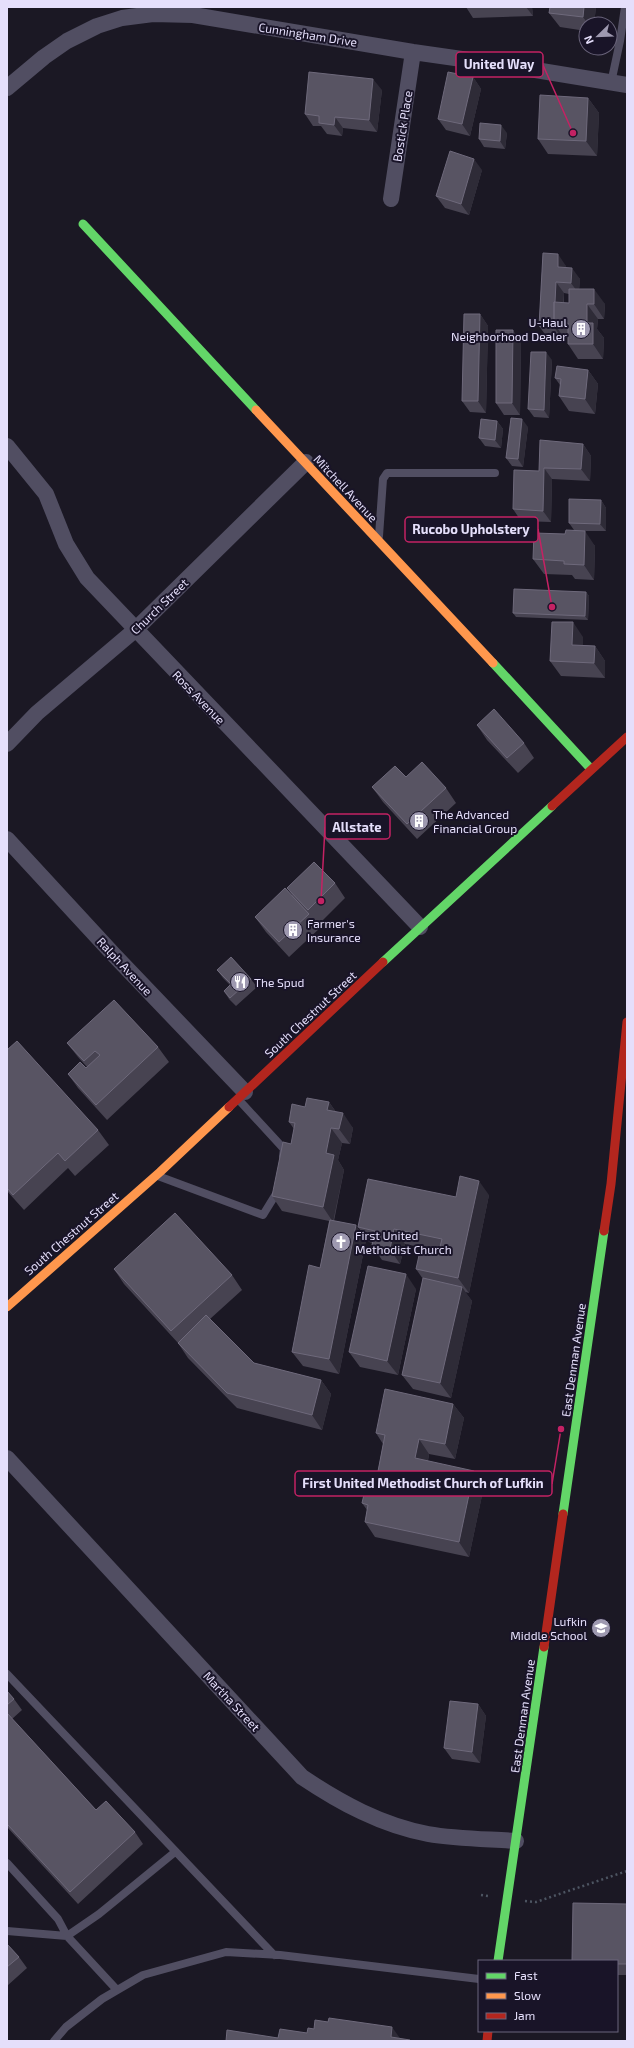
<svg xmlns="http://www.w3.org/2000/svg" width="634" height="2048" font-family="'Exo 2',sans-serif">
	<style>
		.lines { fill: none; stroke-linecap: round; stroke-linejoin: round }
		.path { stroke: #4d5562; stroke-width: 2.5; stroke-dasharray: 2 3; stroke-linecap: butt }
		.lane { stroke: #514e62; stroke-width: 8 }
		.street { stroke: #514e62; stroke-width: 16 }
		.fast { stroke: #63d668; stroke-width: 9 }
		.slow { stroke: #ff974d; stroke-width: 9 }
		.jam { stroke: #b3261e; stroke-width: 9 }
		.wall { fill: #474351; fill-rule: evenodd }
		.shaded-wall { fill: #2e2b37 }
		.building { fill: #585463; stroke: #6e697b }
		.labels { text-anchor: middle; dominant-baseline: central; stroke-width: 4; stroke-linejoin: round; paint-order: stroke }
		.street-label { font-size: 12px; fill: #e5dffb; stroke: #191428 }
		.poi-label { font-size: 12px; fill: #e5dffb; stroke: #191428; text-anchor: start }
		.leader { fill: none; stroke: #c42263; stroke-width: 1.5 }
		.callout-dot { fill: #c42263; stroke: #191428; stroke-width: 1.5 }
		.callout { fill: #191428; stroke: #c42263; stroke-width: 1.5 }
		.callout-label { font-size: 13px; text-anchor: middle; font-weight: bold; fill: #e5dffb }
	</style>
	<rect width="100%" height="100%" fill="#1b1824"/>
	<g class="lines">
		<!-- path -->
		<path class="path" d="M481 1895 488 1896
			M525 1901 536 1902 627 1871"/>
		<!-- lane -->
		<path class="lane" d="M611 83 620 41 625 7
			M379 536 383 479 387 473H495
			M238 1099 284 1149 283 1156
			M158 1176 263 1215 279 1189
			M7 1674 274 1955
			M7 1863 58 1919 67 1936 99 1914 175 1852
			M7 1931 67 1936 117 1990
			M54 2041 66 2027 102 1999 143 1975 226 1952 280 1955 479 1979"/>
		<!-- street -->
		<path class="street" d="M7 88 44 57 67 41 97 26 122 18 153 14 193 15 413 52 511 66 627 85
			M391 199 413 52
			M7 446 46 494 66 544 87 578 420 927
			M7 744 37 713 135 630 306 462
			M7 839 114 955 245 1092
			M7 1458 302 1777C341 1803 381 1825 428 1834 457 1839 487 1839 516 1841"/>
		<!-- fast -->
		<path class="fast" d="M83 224 256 410
			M493 663 591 769
			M383 962 552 806
			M563 1514 604 1231
			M498 1961 544 1647"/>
		<!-- slow -->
		<path class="slow" d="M256 410 493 663
			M7 1307 160 1172 229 1107"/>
		<!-- jam -->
		<path class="jam" d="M552 806 627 737
			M229 1107 383 962
			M604 1231 611 1184 627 1022
			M544 1647 563 1514
			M487 2041 488 2031"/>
	</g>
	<!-- wall -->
	<path class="wall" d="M407 7H443L408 8Z
		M466 7H532L533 16 473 18Z
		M596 7 594 24H586V31L560 27 549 13Z
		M473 77 481 89 470 136 446 130 438 119Z
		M382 90 377 132 343 128 342 136 327 134 321 126H313L305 114Z
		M588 98 599 113 597 156 548 154 538 139Z
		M507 133 505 149 484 147 479 139Z
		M482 170 469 215 445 208 436 196Z
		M543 253 566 266V267L580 279 579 289 605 304 604 319H598L597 329 604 338 603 359H578L568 344V338H564L562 335V338L547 337 539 326ZM564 293 569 294V303H564Z
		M480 314 488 326 486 413 470 412 462 401Z
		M521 342 520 415H504L496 403Z
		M552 360 549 418 534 417 528 409Z
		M588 370 598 384 595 414 569 411 559 396 560 385 555 378Z
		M497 421 503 429 501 448 485 446 479 438Z
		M528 427 523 467 512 466 506 458Z
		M583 444 591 456 590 481 552 479 551 522 521 521 513 509 539 471Z
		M601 500 606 508V531H581L595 546 594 580 575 579 572 575 544 574 533 559 565 534 574 530 569 523Z
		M586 592 589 596 588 620 516 617 513 613Z
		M583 637V645L595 646 605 661V678L561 676 550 661Z
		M477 725 524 743 534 758 518 773 487 740Z
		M406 777 446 788 456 803 417 839 383 802 372 787Z
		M335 883 345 898 318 925 315 921 320 928 289 957 266 932 255 917 292 895 287 888Z
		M217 970 251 979 257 987 236 1006 229 999 224 991 230 985 223 978Z
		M67 1043 158 1047 169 1062 107 1120 78 1088 68 1074 86 1068 87 1067 78 1057Z
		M7 1050 98 1130 109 1145 75 1176 68 1168 24 1210 7 1191Z
		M329 1102 336 1112 353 1128 350 1144 342 1143 338 1160 344 1170 334 1221 366 1240 339 1374 303 1366 292 1352 320 1268 329 1221 282 1211 272 1196 291 1144 294 1129 289 1122 305 1107Z
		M489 1195 469 1293 465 1292 472 1301 451 1398 413 1389 402 1375 423 1279 416 1269 438 1255 439 1251 405 1244 400 1264 382 1260 372 1245V1243L369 1242 358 1227 456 1197Z
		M114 1269 232 1275 242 1290 210 1319 254 1363 321 1380 331 1394 322 1430 237 1408 188 1358 178 1343 124 1284Z
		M416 1289 398 1375 360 1367 349 1352Z
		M453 1404 464 1418 455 1459 429 1454 428 1461 484 1486 469 1557 375 1537 365 1522 367 1510 362 1503 374 1492 383 1444 376 1433Z
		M7 1691 14 1699 22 1710 12 1719 96 1810 135 1832 143 1844 78 1904 7 1827Z
		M478 1704 486 1716 480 1763 452 1759 444 1748Z
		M627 1904V1975H617V1961Z
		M7 1944 19 1957 27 1968 7 1986Z"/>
	<!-- shaded-wall -->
	<path class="shaded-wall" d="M526 7H532L533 16Z
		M584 7H596L594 24H588L583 17Z
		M473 77 481 89 470 136 462 124Z
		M373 79 382 90 377 132 369 120Z
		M588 98 599 113 597 156 586 141Z
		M335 117 343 128 342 136 334 125Z
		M501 125 507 133 505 149 500 141Z
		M474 159 482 170 469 215 461 204Z
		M558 254 566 266V278L558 267Z
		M572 268 580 279 579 294 571 283Z
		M556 282 564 293 562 323H554Z
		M594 289 605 304 604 319 594 304Z
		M587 304 598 319 597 329 604 338 603 359 593 344 587 323Z
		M480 314 488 326 486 413 478 401Z
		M554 323 562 335V338L554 327Z
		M513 330 521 342 520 415 512 403Z
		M546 352 552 360 549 418 544 410Z
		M588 370 598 384 595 414 585 399Z
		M522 419 528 427 523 467 518 459Z
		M497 421 503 429 501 448 495 440Z
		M583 444 591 456 590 481 581 469Z
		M544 468 552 479 551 522 543 511Z
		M601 500 606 508V531L600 524Z
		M585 531 595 546 594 580 584 565Z
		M586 592 589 596 588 620 585 616Z
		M573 622 583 637V660L572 645Z
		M595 646 605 661V678L594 663Z
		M329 1102 339 1117 327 1110Z
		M343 1113 353 1128 350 1144 339 1129Z
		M331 1128 342 1143 338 1160 344 1170 333 1222 323 1207 326 1153Z
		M479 1181 489 1195 469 1293 458 1278Z
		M356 1225 366 1240 339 1374 329 1359Z
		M394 1229 405 1244 400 1264 390 1249Z
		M406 1274 416 1289 398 1375 387 1361Z
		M462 1287 472 1301 451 1398 440 1383Z
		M321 1380 331 1394 322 1430 312 1415Z
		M453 1404 464 1418 455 1459 445 1444Z
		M419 1439 429 1454 425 1473 415 1458Z
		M474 1471 484 1486 469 1557 459 1542Z
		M478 1704 486 1716 480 1763 472 1752Z
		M392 2027 402 2041 391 2037Z"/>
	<!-- building -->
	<path class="building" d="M550 7H584L583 17 549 13Z
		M309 72 373 79 369 120 335 117 334 125 319 123V116L305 114Z
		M448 72 473 77 462 124 438 119Z
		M540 95 588 98 586 141 538 139Z
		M480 123 501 125 500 141 479 139Z
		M450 151 474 159 461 204 436 196Z
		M543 253 558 254V267L572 268 571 283 556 282 555 302H554V327L539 326Z
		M569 289H594V304H587V323H593V344H568V323H554V302L569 303Z
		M464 314H480L478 401H462Z
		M496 330H513L512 403H496Z
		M531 352H546L544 410 528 409Z
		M557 366 588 370 585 399 559 396 561 379 555 378Z
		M511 418 522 419 518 459 506 458Z
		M481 419 497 421 495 440 479 438Z
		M540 440 583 444 581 469 544 468 543 511 513 509 514 470 539 471Z
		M569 499 601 500 600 524 569 523Z
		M566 530 585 531 584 565 564 564V561L533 559 534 533 565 534Z
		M514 589 586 592 585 616 513 613Z
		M552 622H573L572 645 595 646 594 663 550 661Z
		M494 709 524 743 507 758 477 725Z
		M422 762 446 788 407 824 372 787 395 766 406 777Z
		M314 862 335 883 308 910 287 888Z
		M285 888 309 914 279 942 255 917Z
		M231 957 251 979 230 998 224 991 231 984 217 970Z
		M114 1000 158 1047 96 1105 68 1074 80 1062 86 1068 100 1055 95 1051 84 1061 67 1043Z
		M17 1041 98 1130 65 1161 58 1153 13 1195 7 1188V1050Z
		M307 1098 329 1102 327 1110 343 1113 339 1129 331 1128 326 1153 334 1155 323 1207 272 1196 283 1142 291 1144 295 1123 289 1122 292 1104 305 1107Z
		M460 1176 479 1181 458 1278 416 1269 420 1251 438 1255 442 1239 394 1229 390 1249 372 1245 375 1231 358 1227 368 1179 456 1197Z
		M175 1213 232 1275 171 1331 114 1269Z
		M330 1220 356 1225 329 1359 292 1352 309 1265 320 1268Z
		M368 1266 406 1274 387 1361 349 1352Z
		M423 1278 462 1287 440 1383 402 1375Z
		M206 1315 254 1363 321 1380 312 1415 227 1393 178 1343Z
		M385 1389 453 1404 445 1444 419 1439 415 1458 474 1471 459 1542 365 1522 368 1505 362 1503 365 1490 374 1492 385 1435 376 1433Z
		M7 1691 14 1699 7 1705Z
		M450 1701 478 1704 472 1752 444 1748Z
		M7 1713 96 1810 106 1801 135 1832 70 1892 7 1824Z
		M573 1903 627 1904V1964H617V1961H572Z
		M7 1944 19 1957 7 1967Z
		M329 2018 392 2027 391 2037 410 2040 409 2041H226L227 2030 278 2038 280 2029 307 2033 308 2028 314 2029 315 2020 328 2022Z"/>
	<!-- icons -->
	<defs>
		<symbol id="building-disc" viewBox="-11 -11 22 22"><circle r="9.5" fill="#9e99b0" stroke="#191428"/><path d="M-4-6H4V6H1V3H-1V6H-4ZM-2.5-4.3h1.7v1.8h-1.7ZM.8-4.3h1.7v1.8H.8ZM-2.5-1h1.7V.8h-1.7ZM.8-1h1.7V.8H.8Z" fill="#fff"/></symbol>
		<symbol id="restaurant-disc" viewBox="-11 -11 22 22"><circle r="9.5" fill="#9e99b0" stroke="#191428"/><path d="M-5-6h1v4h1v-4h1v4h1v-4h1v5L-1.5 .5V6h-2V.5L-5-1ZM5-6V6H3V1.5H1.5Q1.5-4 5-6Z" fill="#fff"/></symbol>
		<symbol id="church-disc" viewBox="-11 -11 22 22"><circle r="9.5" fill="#9e99b0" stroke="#191428"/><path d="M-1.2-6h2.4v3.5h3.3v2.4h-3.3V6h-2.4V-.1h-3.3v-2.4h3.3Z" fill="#fff"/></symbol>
		<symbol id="school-disc" viewBox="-11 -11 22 22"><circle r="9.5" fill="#9e99b0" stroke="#191428"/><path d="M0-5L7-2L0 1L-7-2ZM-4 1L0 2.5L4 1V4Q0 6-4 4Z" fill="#fff"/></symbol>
	</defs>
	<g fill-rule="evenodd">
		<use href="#building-disc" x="570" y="318" width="22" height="22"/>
		<use href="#building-disc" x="408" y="810" width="22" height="22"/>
		<use href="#building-disc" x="282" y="919" width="22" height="22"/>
		<use href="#restaurant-disc" x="229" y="971" width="22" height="22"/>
		<use href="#church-disc" x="330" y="1231" width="22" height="22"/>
		<use href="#school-disc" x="590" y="1617" width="22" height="22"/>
	</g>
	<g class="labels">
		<!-- street labels -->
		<g class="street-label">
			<text transform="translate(308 34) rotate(9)">Cunningham Drive</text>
			<text transform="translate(402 126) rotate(-81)">Bostick Place</text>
			<text transform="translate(346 488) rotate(47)">Mitchell Avenue</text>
			<text transform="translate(159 606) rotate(-44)">Church Street</text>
			<text transform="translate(199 697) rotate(46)">Ross Avenue</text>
			<text transform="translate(125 966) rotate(47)">Ralph Avenue</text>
			<text transform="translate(310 1014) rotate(-43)">South Chestnut Street</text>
			<text transform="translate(71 1233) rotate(-41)">South Chestnut Street</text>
			<text transform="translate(573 1360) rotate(-82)">East Denman Avenue</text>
			<text transform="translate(232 1701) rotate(47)">Martha Street</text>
			<text transform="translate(522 1716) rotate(-82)">East Denman Avenue</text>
		</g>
		<!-- poi labels -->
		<g class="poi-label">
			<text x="567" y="322" text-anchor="end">U-Haul<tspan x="567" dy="14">Neighborhood Dealer</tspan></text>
			<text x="433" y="814">The Advanced<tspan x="433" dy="14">Financial Group</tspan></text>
			<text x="307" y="923">Farmer's<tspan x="307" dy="14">Insurance</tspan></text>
			<text x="254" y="982">The Spud</text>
			<text x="355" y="1235">First United<tspan x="355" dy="14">Methodist Church</tspan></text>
			<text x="587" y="1621" text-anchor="end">Lufkin<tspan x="587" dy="14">Middle School</tspan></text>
		</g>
	</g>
	<!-- callouts -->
	<path class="leader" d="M573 133L543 65M552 607L538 529M321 901L325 827M561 1429L552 1484"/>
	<g class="callout-dot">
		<circle cx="573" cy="133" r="4"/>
		<circle cx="552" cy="607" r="4"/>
		<circle cx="321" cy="901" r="4"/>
		<circle cx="561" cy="1429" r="4"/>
	</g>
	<g class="callout">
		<rect x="456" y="52" width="87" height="25" rx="4"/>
		<rect x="405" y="517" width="133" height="25" rx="4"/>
		<rect x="325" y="814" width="65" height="25" rx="4"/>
		<rect x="295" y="1471" width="257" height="25" rx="4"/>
	</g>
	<g class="callout-label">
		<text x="499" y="69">United Way</text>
		<text x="471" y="534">Rucobo Upholstery</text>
		<text x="357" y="832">Allstate</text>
		<text x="423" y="1488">First United Methodist Church of Lufkin</text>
	</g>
	<!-- border -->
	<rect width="634" height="2048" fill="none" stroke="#e5dffb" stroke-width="16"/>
	<!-- legend -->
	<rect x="478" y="1960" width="140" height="72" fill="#191428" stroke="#6b657c"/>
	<rect x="486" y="1973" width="20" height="6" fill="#63d668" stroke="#6b657c"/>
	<text x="514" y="1980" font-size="12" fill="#e5dffb">Fast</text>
	<rect x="486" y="1993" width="20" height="6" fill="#ff974d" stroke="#6b657c"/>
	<text x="514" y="2000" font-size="12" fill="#e5dffb">Slow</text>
	<rect x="486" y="2013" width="20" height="6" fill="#b3261e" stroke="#6b657c"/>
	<text x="514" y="2020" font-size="12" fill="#e5dffb">Jam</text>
	<!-- north arrow -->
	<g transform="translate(598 36) rotate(247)"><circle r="19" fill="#191428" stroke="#6b657c"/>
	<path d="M0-3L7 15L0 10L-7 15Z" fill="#9e99b0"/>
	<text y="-6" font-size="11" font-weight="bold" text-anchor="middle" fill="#e5dffb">N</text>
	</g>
</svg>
